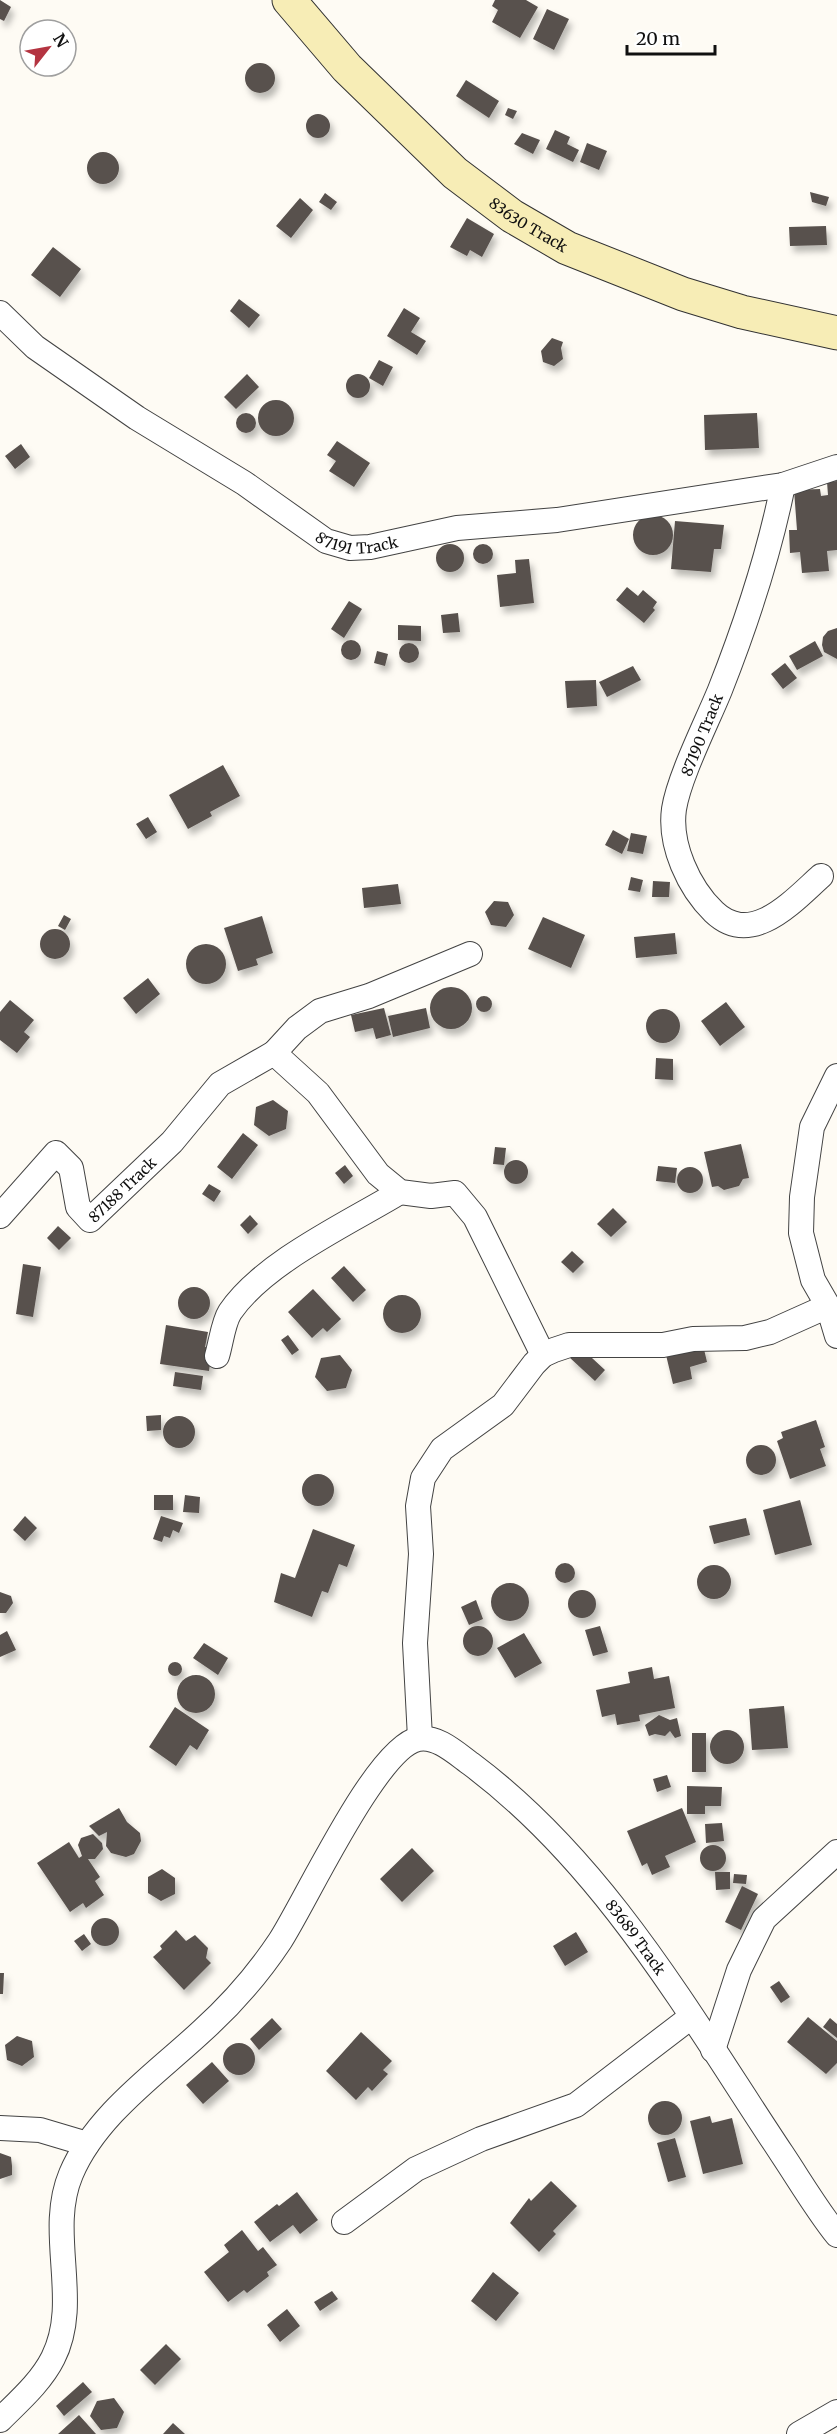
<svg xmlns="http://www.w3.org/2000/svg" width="837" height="2434" font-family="Merriweather,serif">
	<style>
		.building { fill: #58514d; filter: url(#shadow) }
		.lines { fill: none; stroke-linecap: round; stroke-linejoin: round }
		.street-casing { stroke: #434343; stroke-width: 26 }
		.secondary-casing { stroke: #323232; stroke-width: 35 }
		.street { stroke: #fff; stroke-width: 24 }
		.secondary { stroke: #f7edb6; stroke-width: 33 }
		.labels { text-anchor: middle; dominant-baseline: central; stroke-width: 6; stroke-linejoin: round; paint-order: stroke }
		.street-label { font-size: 15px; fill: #101010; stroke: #fff }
	</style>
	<defs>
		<filter id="shadow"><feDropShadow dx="3.5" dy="6" stdDeviation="3" flood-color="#0004"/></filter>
	</defs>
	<rect width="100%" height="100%" fill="#fefbf4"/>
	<!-- building -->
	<path class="building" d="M0 0 11 7 4 21 0 19Z
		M495 0H526L538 7 520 38 492 22 498 10 492 6Z
		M547 9 569 19 554 50 533 39Z
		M245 78a15 15 0 1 1 30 0a15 15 0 1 1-30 0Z
		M466 80 499 101 489 118 456 96Z
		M508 108 517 111 513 119 505 115Z
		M306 126a12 12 0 1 1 24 0a12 12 0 1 1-24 0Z
		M555 130 570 137 567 144 579 150 573 162 546 149Z
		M522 133 540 140 533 154 514 144Z
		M587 143 607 151 599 170 580 162Z
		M87 168a16 16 0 1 1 32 0a16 16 0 1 1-32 0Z
		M810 192 829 197 826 206 812 202Z
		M325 193 337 202 331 210 319 202Z
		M300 198 313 210 291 238 276 226Z
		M467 218 494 234 482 257 470 250 467 256 450 247Z
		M826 226 827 245 790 246 789 227Z
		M53 247 81 269 60 297 31 275Z
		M239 299 260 315 249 328 230 311Z
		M404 308 420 318 411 332 426 341 417 355 387 336Z
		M552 338 563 342 561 348 563 359 554 366 543 362 541 351Z
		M379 360 393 367 383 386 369 378Z
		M346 386a12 12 0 1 1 24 0a12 12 0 1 1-24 0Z
		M247 374 259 387 236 409 224 397Z
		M258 418a18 18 0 1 1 36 0a18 18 0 1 1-36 0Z
		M236 423a10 10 0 1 1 20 0a10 10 0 1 1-20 0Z
		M757 413 759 448 705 450 704 415Z
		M337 441 370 463 354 487 329 471 336 461 327 455Z
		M21 444 30 457 15 469 5 456Z
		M837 481V550L827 551 829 571 802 573 800 552 790 553 789 530H797L794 490 820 489 821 496 828 495 827 482Z
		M633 535a20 20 0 1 1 40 0a20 20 0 1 1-40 0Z
		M675 521 724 525 721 549H714L711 572 671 569Z
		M436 558a14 14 0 1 1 28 0a14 14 0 1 1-28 0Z
		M473 554a10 10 0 1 1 20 0a10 10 0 1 1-20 0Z
		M529 559 534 603 500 607 497 575 516 573 515 560Z
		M627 587 638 596 643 590 657 602 653 608 655 610 644 623 616 600Z
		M349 601 362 609 344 638 331 629Z
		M458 613 460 632 443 633 441 615Z
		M398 625 421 626V641L398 640Z
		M837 628V659L824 652 822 645 823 637 828 631Z
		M341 650a10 10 0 1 1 20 0a10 10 0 1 1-20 0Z
		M815 641 823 656 797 670 789 656Z
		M399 653a10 10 0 1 1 20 0a10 10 0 1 1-20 0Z
		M377 651 388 654 385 666 374 663Z
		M785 663 797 678 783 689 771 674Z
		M633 666 641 680 607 697 599 682Z
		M596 680 597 706 567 708 565 681Z
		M223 765 240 796 210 812 212 816 188 829 169 795Z
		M148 817 157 832 146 839 136 824Z
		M613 830 629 839 622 854 605 845Z
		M631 833 647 836 643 854 627 851Z
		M631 877 643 880 640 892 628 890Z
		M653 881 670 882 669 897H652Z
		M398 884 401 904 364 908 362 888Z
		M494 901 508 902 514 915 506 927 491 925 485 912Z
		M64 915 71 919 65 930 58 926Z
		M262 916 273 953 256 959 258 965 238 971 224 928Z
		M543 917 585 935 571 968 528 949Z
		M40 944a15 15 0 1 1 30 0a15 15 0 1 1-30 0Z
		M675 933 677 954 636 958 634 937Z
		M186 964a20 20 0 1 1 40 0a20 20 0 1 1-40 0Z
		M148 978 160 994 136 1014 123 998Z
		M430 1008a21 21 0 1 1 42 0a21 21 0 1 1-42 0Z
		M476 1004a8 8 0 1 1 16 0a8 8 0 1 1-16 0Z
		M10 1000 34 1020 24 1032 30 1037 17 1053 0 1040V1012Z
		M726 1002 745 1027 720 1046 701 1021Z
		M384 1008 391 1035 376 1039 373 1028 355 1032 351 1015Z
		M426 1008 430 1028 393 1037 388 1016Z
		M646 1026a17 17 0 1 1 34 0a17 17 0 1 1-34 0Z
		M656 1058 673 1059V1080L655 1079Z
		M273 1100 288 1111 286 1129 269 1136 254 1125 256 1107Z
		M243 1133 258 1145 232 1179 217 1167Z
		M741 1144 749 1178 743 1179 739 1186 724 1190 718 1186 712 1187 704 1152Z
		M495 1147 506 1148 504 1165 493 1164Z
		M504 1172a12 12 0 1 1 24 0a12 12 0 1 1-24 0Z
		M345 1165 353 1176 344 1184 335 1173Z
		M658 1166 677 1168 675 1183 656 1181Z
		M677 1180a13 13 0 1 1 26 0a13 13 0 1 1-26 0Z
		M209 1184 221 1191 214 1202 202 1194Z
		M613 1208 627 1222 611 1237 597 1224Z
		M250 1215 258 1224 248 1234 240 1225Z
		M58 1226 71 1238 59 1250 47 1238Z
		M572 1251 584 1262 573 1273 561 1262Z
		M23 1264 41 1267 33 1317 16 1314Z
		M344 1266 366 1290 353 1302 331 1278Z
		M178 1303a16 16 0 1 1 32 0a16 16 0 1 1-32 0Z
		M313 1289 341 1319 327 1332 323 1328 312 1338 288 1312Z
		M383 1314a19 19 0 1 1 38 0a19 19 0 1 1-38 0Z
		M166 1325 208 1332 205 1347 212 1348 209 1371 160 1364Z
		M288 1335 299 1350 292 1355 281 1340Z
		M703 1345 707 1362 690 1367 692 1379 673 1384 666 1355Z
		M579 1346 605 1370 595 1381 569 1357Z
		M340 1355 352 1370 346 1388 327 1391 315 1377 321 1358Z
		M175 1372 203 1376 201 1390 173 1386Z
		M161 1415V1430L147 1431 146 1416Z
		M163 1432a16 16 0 1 1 32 0a16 16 0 1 1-32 0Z
		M816 1420 825 1447 820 1449 826 1466 790 1479 777 1441 783 1438 781 1432Z
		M746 1460a15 15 0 1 1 30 0a15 15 0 1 1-30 0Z
		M302 1490a16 16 0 1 1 32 0a16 16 0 1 1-32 0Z
		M154 1495H173V1510H154Z
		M185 1495 200 1497 199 1513 183 1512Z
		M800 1500 812 1545 775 1555 763 1510Z
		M25 1516 37 1528 25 1541 13 1530Z
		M161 1516 183 1523 179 1533 173 1530 170 1538 164 1536 162 1542 153 1539Z
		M746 1518 750 1535 714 1544 709 1526Z
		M313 1529 355 1545 347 1567 339 1564 328 1593 322 1591 312 1617 274 1602 281 1573 295 1578Z
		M555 1573a10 10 0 1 1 20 0a10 10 0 1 1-20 0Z
		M697 1582a17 17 0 1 1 34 0a17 17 0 1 1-34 0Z
		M491 1602a19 19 0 1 1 38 0a19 19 0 1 1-38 0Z
		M568 1604a14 14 0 1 1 28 0a14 14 0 1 1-28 0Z
		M0 1592 11 1596 13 1603 6 1613H0Z
		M476 1600 483 1619 469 1625 461 1607Z
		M463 1641a15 15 0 1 1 30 0a15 15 0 1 1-30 0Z
		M600 1626 608 1652 593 1656 585 1630Z
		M7 1631 16 1650 0 1657V1635Z
		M524 1633 542 1663 515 1678 497 1648Z
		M204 1643 228 1658 218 1675 193 1658Z
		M168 1669a7 7 0 1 1 14 0a7 7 0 1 1-14 0Z
		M652 1667 654 1679 669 1676 675 1708 639 1715 640 1721 617 1725 615 1714 602 1717 596 1690 630 1683 628 1672Z
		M177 1694a19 19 0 1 1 38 0a19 19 0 1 1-38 0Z
		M784 1706 788 1748 752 1750 749 1709Z
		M175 1707 209 1730 197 1750 190 1745 176 1766 149 1747Z
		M659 1715 670 1720 677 1718 681 1736 675 1738 670 1731 665 1736 655 1734 649 1736 645 1725Z
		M710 1747a17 17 0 1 1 34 0a17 17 0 1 1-34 0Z
		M692 1733H706V1772H692Z
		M667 1775 671 1787 657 1792 653 1779Z
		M687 1786 722 1787 721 1806H705V1814H687Z
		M119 1808 127 1822 140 1833 141 1841 134 1854 126 1857 111 1853 106 1846 107 1832 99 1836 89 1826Z
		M682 1808 696 1842 665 1856 670 1867 652 1875 647 1863 642 1866 627 1831Z
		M722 1823 724 1841 706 1843 705 1824Z
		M93 1834 102 1843 103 1849 95 1859H88L100 1877 95 1881 104 1895 86 1908 83 1903 70 1912 37 1863 69 1842 79 1858 82 1856 78 1845 81 1838Z
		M700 1858a13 13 0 1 1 26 0a13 13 0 1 1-26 0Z
		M412 1848 434 1871 402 1902 380 1879Z
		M162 1869 175 1878V1894L161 1901 148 1893V1877Z
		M715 1872H730V1889L716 1890Z
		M734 1874 747 1875 746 1884 733 1883Z
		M742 1886 758 1894 741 1930 725 1922Z
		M91 1932a14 14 0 1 1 28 0a14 14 0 1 1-28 0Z
		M176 1930 186 1941 195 1935 208 1948 206 1958 211 1963 184 1990 153 1957 162 1949 160 1946Z
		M576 1932 588 1952 565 1966 553 1946Z
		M84 1934 91 1944 82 1951 74 1941Z
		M0 1973H4L3 1994H0Z
		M779 1981 790 1997 781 2003 770 1987Z
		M808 2017 837 2041V2063L826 2074 787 2042Z
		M272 2018 282 2029 259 2050 250 2039Z
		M830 2018 837 2024V2038L823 2027Z
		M361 2032 392 2061 383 2070 388 2074 372 2091 368 2087 356 2100 326 2071Z
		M17 2036 32 2041 34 2057 22 2066 7 2060 5 2045Z
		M223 2059a16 16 0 1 1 32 0a16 16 0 1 1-32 0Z
		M212 2062 229 2081 203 2104 186 2085Z
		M648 2118a17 17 0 1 1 34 0a17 17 0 1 1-34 0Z
		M710 2116 712 2123 732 2118 743 2164 703 2174 690 2121Z
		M675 2138 686 2177 668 2182 657 2143Z
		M0 2153 11 2157 12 2166V2175L0 2179Z
		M551 2181 577 2206 553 2231 556 2234 539 2252 510 2223 529 2198 531 2201Z
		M297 2192 318 2220 300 2234 293 2225 270 2242 254 2222 277 2204 279 2206Z
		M242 2230 258 2251 263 2247 277 2265 267 2272 269 2276 247 2293 244 2290 228 2302 204 2272 229 2252 224 2245Z
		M493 2272 519 2293 496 2321 471 2301Z
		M332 2291 338 2299 320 2311 314 2302Z
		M287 2309 300 2326 280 2342 267 2325Z
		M166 2344 181 2359 155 2385 140 2370Z
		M83 2382 92 2392 64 2416 56 2406Z
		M114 2398 124 2412 117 2428 101 2430 90 2416 97 2401Z
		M79 2415 96 2434H58Z
		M173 2423 185 2434H163Z"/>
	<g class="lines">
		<defs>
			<g id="street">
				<path id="s1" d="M0 313 35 347 137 418 244 483 326 541 350 548 370 547 457 528 557 520 783 485 837 467"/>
				<path d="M783 485C769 555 746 624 720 690 707 722 679 777 674 809 669 845 689 888 714 912 752 948 793 901 821 876"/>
				<path d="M470 954 369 996 320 1011 297 1028 274 1053 318 1093 378 1174 400 1192 431 1196 455 1193 475 1217 543 1355"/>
				<path id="s2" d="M0 1216 56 1153 71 1168 78 1207 90 1220 172 1142 220 1084 274 1053"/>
				<path d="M828 1306 813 1280 801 1233 802 1197 812 1127 837 1076"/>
				<path d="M217 1356C221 1343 223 1323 230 1312 264 1262 349 1223 400 1192"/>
				<path d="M420 1738 415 1643 421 1554 418 1506 423 1478 442 1449 503 1405 534 1364 543 1355 554 1350 569 1345H663L693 1339 745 1338 770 1332 828 1306 837 1336"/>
				<path d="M713 2050 739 1970 764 1919 837 1852"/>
				<path d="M0 2128 40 2130 87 2144"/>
				<path d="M344 2222 416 2169 481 2139 576 2105 691 2017"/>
				<path id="s3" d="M0 2420C19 2401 41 2382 53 2358 82 2301 46 2233 71 2174 96 2115 156 2074 202 2031 232 2004 258 1974 280 1941 306 1901 376 1748 418 1739 437 1735 457 1754 471 1764 606 1865 690 2016 782 2154 800 2181 817 2210 837 2235"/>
				<path d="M799 2434 837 2412"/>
			</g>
			<g id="secondary">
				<path id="s4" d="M289 0 347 68 455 173 512 216 567 248 683 294 742 312 837 333"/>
			</g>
		</defs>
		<!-- street casing -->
		<use href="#street" class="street-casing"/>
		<!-- secondary casing -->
		<use href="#secondary" class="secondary-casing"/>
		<!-- street -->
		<use href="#street" class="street"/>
		<!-- secondary -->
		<use href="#secondary" class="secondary"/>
	</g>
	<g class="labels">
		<!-- street labels -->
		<g class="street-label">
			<text stroke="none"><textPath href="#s4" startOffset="330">83630 Track</textPath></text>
			<text stroke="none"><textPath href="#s1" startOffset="430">87191 Track</textPath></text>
			<text transform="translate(702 735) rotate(-68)">87190 Track</text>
			<text stroke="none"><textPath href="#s2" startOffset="207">87188 Track</textPath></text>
			<text stroke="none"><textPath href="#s3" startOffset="1132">83689 Track</textPath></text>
		</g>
	</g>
	<!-- north arrow -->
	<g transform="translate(48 48) rotate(59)"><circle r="28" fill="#ffffff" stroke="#9f9f9f" stroke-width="1.5"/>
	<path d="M0-4.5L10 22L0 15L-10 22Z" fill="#b43441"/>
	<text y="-9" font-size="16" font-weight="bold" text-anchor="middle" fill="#101010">N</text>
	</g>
	<!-- scale -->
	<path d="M627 45v9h88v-9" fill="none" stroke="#101010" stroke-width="3"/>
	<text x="636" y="45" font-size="18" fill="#101010" stroke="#ffffff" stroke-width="4.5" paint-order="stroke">20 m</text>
</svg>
